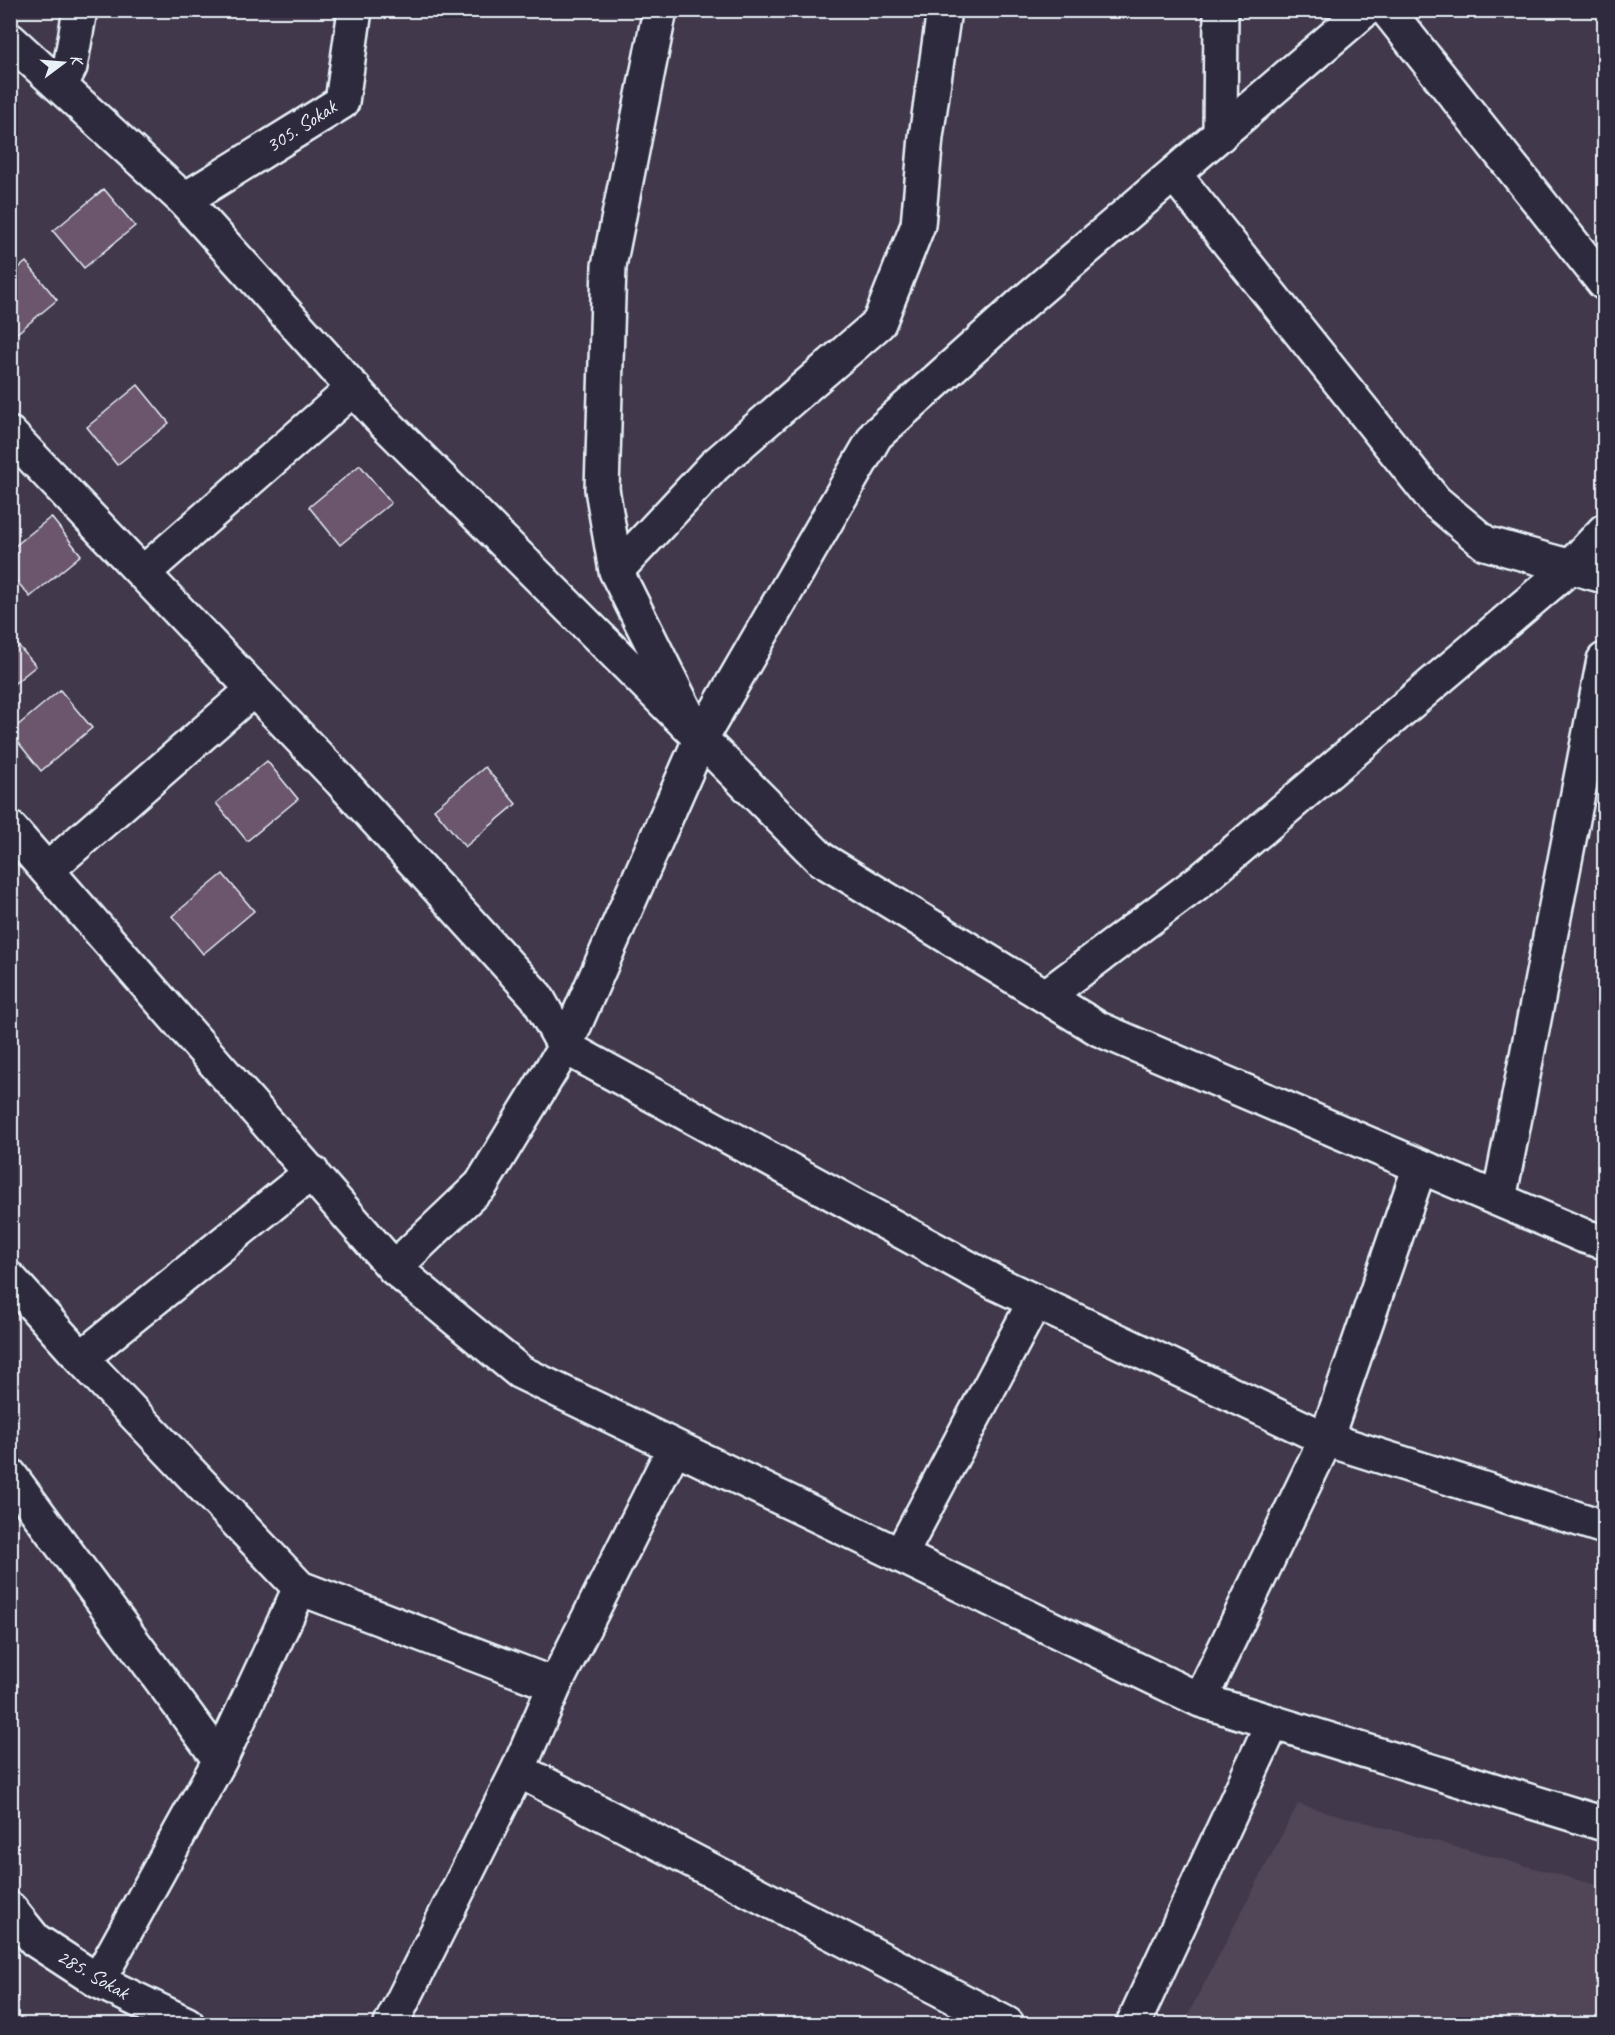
<svg xmlns="http://www.w3.org/2000/svg" width="1615" height="2035" font-family="Caveat,sans-serif">
	<style>
		.built { fill: #514558 }
		.building { fill: #6c576d; stroke: #e8f1f8; stroke-width: 1.5 }
		.lines { fill: none; stroke-linecap: round; stroke-linejoin: round }
		.minor-casing { stroke: #e8f1f8; stroke-width: 38 }
		.minor { stroke: #2f2a3d; stroke-width: 33 }
		.labels { text-anchor: middle; dominant-baseline: central; stroke-width: 6; stroke-linejoin: round; paint-order: stroke }
		.street-label { font-size: 21px; fill: #e8f1f8; stroke: #2f2a3d }
	</style>
	<rect width="100%" height="100%" fill="#41384b"/>
	<filter id="ink" filterUnits="userSpaceOnUse"><feTurbulence type="fractalNoise" baseFrequency=".0167" numOctaves="2"/><feDisplacementMap in="SourceGraphic" scale="12" xChannelSelector="R" yChannelSelector="G"/><feConvolveMatrix kernelMatrix="1 2 1 2 8 2 1 2 1" color-interpolation-filters="sRGB"/></filter>
	<g filter="url(#ink)">
		<!-- built -->
		<path class="built" d="M1298 1804 1604 1887V2024H1183Z"/>
		<!-- building -->
		<path class="building" d="M104 189 135 226 84 268 53 231Z
			M26 262 57 300 10 339V275Z
			M138 385 169 423 117 465 87 427Z
			M360 465 391 503 340 545 309 507Z
			M51 517 81 555 30 597 10 573V550Z
			M10 636 36 666 10 687Z
			M60 690 92 728 41 771 10 732Z
			M267 761 298 799 247 841 216 803Z
			M485 767 516 804 465 847 434 809Z
			M223 874 254 911 203 954 172 916Z"/>
		<g class="lines">
			<defs>
				<path id="minor" d="M660 10 609 266 602 489 616 571 687 714
					M1387 10 1604 283
					M10 40 184 200 380 418 821 859 1099 1029 1584 1236 1604 1242
					M60 86 70 67 80 10
					M1220 135 1221 10
					M1174 174 1435 501 1485 543 1604 576
					M184 200 342 102 355 10
					M10 434 340 780 537 997 565 1047 996 1283 1326 1439 1604 1527
					M616 571 714 466 879 323 918 225 926 137 944 10
					M143 573 354 388
					M10 828 394 1268 520 1372 1200 1700 1604 1824
					M47 870 254 689
					M1046 996 1205 877 1569 568 1604 531
					M1499 1199 1604 660
					M394 1268 481 1185 565 1047 700 740 876 435 1024 302 1365 10
					M10 1279 81 1358 300 1588 555 1685
					M81 1358 312 1172
					M10 1475 220 1760
					M901 1554 1035 1301
					M1200 1700 1326 1439 1420 1166
					M518 1770 1007 2024
					M10 1909 35 1940 98 1981 187 2024
					M98 1981 220 1760 300 1588
					M391 2024 518 1770 555 1685 674 1448
					M1133 2024 1273 1722"/>
			</defs>
			<!-- minor casing -->
			<use href="#minor" class="minor-casing"/>
			<!-- minor -->
			<use href="#minor" class="minor"/>
		</g>
	</g>
	<g class="labels">
		<!-- street labels -->
		<g class="street-label">
			<text transform="translate(301 126) rotate(-33)">305. Sokak</text>
			<text transform="translate(93 1974) rotate(30)">285. Sokak</text>
		</g>
	</g>
	<!-- margin -->
	<rect width="1615" height="2035" fill="none" stroke="#2f2a3d" stroke-width="36"/>
	<rect x="18" y="18" width="1579" height="1999" fill="none" stroke="#e8f1f8" stroke-width="2" filter="url(#ink)"/>
	<!-- north arrow -->
	<g transform="translate(63 63) rotate(74)" stroke="#2f2a3d" stroke-width="4.5" paint-order="stroke">
	<path d="M0-4.5L10 22L0 15L-10 22Z" fill="#e8f1f8"/>
	<text y="-9" font-size="16" font-weight="bold" text-anchor="middle" fill="#e8f1f8">K</text>
	</g>
</svg>
